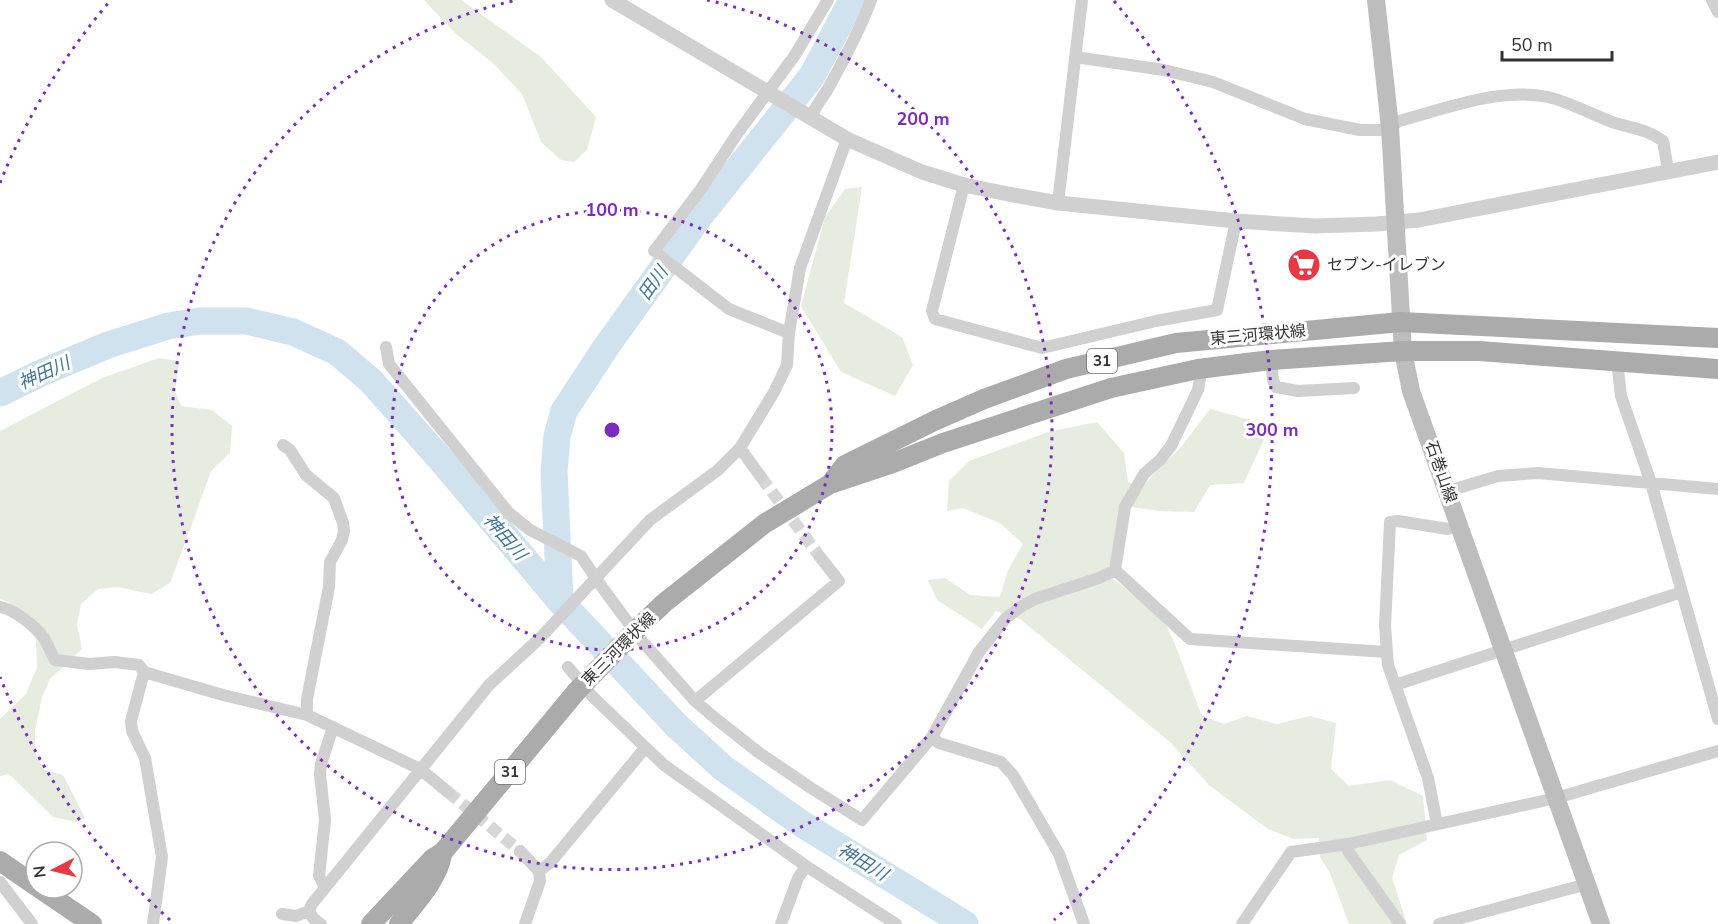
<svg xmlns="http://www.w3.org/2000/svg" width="1718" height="924" font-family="'Nunito Sans','Noto Sans JP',sans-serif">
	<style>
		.green { fill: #e6ecdf }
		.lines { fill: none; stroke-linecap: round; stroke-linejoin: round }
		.river { stroke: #cfe2ee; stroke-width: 27 }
		.minor-tunnel { stroke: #d6d6d6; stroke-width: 12; stroke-dasharray: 12 6; stroke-linecap: butt }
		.minor { stroke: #d0d0d0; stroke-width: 12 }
		.tertiary { stroke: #d0d0d0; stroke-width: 15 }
		.secondary { stroke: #bdbdbd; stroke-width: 18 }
		.primary { stroke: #ababab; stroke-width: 20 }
		.primary-bridge { stroke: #ababab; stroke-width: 20 }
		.ring { fill: none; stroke: #7b2cbf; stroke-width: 3; stroke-dasharray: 3 6 }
		.labels { text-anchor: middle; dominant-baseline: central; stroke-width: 6; stroke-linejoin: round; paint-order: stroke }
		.shield { fill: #fff; stroke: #707070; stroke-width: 1.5 }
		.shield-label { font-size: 15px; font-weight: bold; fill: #333 }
		.poi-label { font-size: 16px; fill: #333; stroke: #fff; text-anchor: start }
		.street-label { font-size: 16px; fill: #333; stroke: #fff }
		.water-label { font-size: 18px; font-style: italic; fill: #3f7597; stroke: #fff }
		.centre { fill: #7b2cbf; stroke: #fff; stroke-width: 3 }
		.ring-label { font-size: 18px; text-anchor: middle; font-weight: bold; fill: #7b2cbf; stroke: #fff; stroke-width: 6; stroke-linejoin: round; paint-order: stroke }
	</style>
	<rect width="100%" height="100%" fill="#fff"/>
	<!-- green -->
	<path class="green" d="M424 0H461L541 57 596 117 587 150 574 162 561 160 541 142 522 94 494 64 456 34Z
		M862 187 844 303 902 337 913 365 895 396 841 372 801 306 825 217 845 189Z
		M159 358 179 361 175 391 181 406 212 410 232 426 230 453 211 471 196 513 170 583 151 594 117 587 98 589 81 604 77 624 82 649 50 679 42 697 35 731V752L44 770 63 775 85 818 76 822 53 817 9 774 0 776V719L26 694 37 667 36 639 9 602 0 599V431L102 378Z
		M1210 409 1251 420 1266 435 1244 483 1210 485 1194 512 1161 511 1123 506 1111 577 1163 618 1174 642 1202 716 1224 724 1247 716 1277 724 1310 716 1336 723 1331 769 1349 786 1390 780 1423 796 1427 840 1399 855 1392 878 1407 924H1349L1330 873 1320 857 1319 838 1294 839 1268 829 1210 786 1170 742 1020 619 996 611 982 629 937 600 928 580 945 578 970 595 1000 597 1008 570 1023 544 1000 523 963 508 947 511 949 481 969 461 1048 432 1097 422 1124 453 1128 482 1142 488 1153 475 1181 447Z"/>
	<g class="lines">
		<!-- river -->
		<path class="river" d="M0 393 41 373 108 345 168 326 200 321H246L293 332 337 352 371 381 442 461 560 601 676 725 723 768 802 824 965 924
			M560 601 554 472 557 436 564 411 606 347 700 216 812 76 852 0"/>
		<!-- minor-tunnel -->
		<path class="minor-tunnel" d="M761 477 820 557
			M448 792 520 851"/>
		<!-- minor -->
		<path class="minor" d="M1712 0 1718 12
			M1075 57 1164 70 1213 82 1305 119 1360 130H1380L1390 127 1399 121C1444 109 1501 87 1548 97 1569 102 1591 114 1612 122 1630 128 1647 129 1663 141L1668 170
			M811 118C815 105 824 97 830 85 845 58 860 30 871 0
			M964 185 932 311 935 319 1042 348 1156 321 1217 310 1236 221
			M1058 203 1082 0
			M654 251 701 189 737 134 795 55 828 0
			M659 255 729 309 789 333
			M386 347 389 364 509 513 530 530 581 556 599 583 641 640 695 701 715 718 758 752 811 788 862 820 932 737 979 652 1006 618 1022 606 1035 599 1099 578 1115 570
			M1271 360 1273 380 1276 387 1298 391 1354 388
			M1617 361 1621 396 1651 483 1718 719
			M1198 369 1200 379 1198 390 1171 446 1160 460 1144 474 1125 507 1115 570 1190 639 1386 652
			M283 445 290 450 306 475 334 498 343 523 344 531 342 540 330 562 329 587 307 699V715L420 769 448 792
			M740 448 761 477
			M1448 491 1498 476 1538 473 1718 489
			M0 607C14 609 36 627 44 638 48 645 51 653 55 660L90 664 114 662 139 665 144 672 223 695 307 715
			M568 667 593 697 664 765 806 866 896 924
			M144 672 131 721 132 731 145 758 162 857 153 924
			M1395 685 1682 592
			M695 701 839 581 820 557
			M932 737 939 743 1001 762 1013 775 1059 854 1084 924
			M1437 824 1428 778 1388 665 1385 626 1390 522 1398 521 1448 529 1459 526
			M1348 844V851L1400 924
			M520 851 539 871
			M0 882 32 924
			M325 887 319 876 325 820 320 774 321 764 333 727
			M282 914 296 916 309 911
			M321 924 313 918 309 911 312 904 489 685 540 638 650 520 718 470 740 448 774 392 787 365 789 333 800 268 847 139
			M525 924 540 881 539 871 550 863 645 748
			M781 924 798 878 806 866
			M1242 924 1291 852 1348 844 1556 798 1718 751
			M1439 924 1587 884"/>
		<!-- tertiary -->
		<path class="tertiary" d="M612 0 847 139 922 172 964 185 1008 194 1058 203 1236 221 1315 226 1377 224 1419 220 1718 162"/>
		<!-- secondary -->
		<path class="secondary" d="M1376 0 1390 127 1403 351 1411 391 1601 924"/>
		<!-- primary -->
		<path class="primary" d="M830 484 845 465 934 421 984 399 1066 369 1176 343 1401 322 1718 338
			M639 627 664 603 764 524 830 484 893 463 943 443 1111 388 1198 369 1271 360 1403 351H1479L1718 369
			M0 861 36 886
			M39 888 92 924
			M371 924 432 859 443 852 576 692
			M399 924C415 903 437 881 442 855"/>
		<!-- primary-bridge -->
		<path class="primary-bridge" d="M576 692 639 627"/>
	</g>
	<!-- distance rings -->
	<g class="ring">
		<circle cx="612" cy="430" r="220"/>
		<path d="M707 0A440 440 0 1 1 517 0"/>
		<path d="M170 920A660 660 0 0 1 0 677M0 183A660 660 0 0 1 110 1M1114 1A660 660 0 0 1 1054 920"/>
	</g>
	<!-- icons -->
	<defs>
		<symbol id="supermarket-disc" viewBox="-11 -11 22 22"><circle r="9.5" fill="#e63946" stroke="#fff"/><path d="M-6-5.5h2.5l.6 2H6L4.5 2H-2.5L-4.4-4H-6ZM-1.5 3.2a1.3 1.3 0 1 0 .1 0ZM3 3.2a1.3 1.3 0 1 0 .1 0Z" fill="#fff"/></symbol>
	</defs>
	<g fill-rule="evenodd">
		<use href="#supermarket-disc" x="1285" y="246" width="38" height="38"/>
	</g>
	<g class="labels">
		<!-- shield labels -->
		<g class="shield">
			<rect x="1087" y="349" width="30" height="24" rx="4.5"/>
			<rect x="495" y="760" width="30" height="24" rx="4.5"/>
		</g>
		<g class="shield-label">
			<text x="1102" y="361">31</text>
			<text x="510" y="772">31</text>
		</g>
		<!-- poi labels -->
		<g class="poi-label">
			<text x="1327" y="265">セブン-イレブン</text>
		</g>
		<!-- street labels -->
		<g class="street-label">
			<text transform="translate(1258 335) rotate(-5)">東三河環状線</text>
			<text transform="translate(1441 472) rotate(71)">石巻山線</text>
			<text transform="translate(619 649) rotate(-45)">東三河環状線</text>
		</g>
		<!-- water labels -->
		<g class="water-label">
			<text transform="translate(653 283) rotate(-55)">田川</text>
			<text transform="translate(44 373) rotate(-24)">神田川</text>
			<text transform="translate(505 537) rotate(49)">神田川</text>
			<text transform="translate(863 862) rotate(31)">神田川</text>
		</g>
	</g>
	<circle cx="612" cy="430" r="9" class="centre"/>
	<g class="ring-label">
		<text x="923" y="125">200 m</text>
		<text x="612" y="216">100 m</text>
		<text x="1272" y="436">300 m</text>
	</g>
	<!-- north arrow -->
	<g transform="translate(54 870) rotate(263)"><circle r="28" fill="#ffffff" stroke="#adadad" stroke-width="1.5"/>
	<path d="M0-4.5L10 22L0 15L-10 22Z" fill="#e63946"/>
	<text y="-9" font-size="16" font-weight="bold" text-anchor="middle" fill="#333333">N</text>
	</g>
	<!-- scale -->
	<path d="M1502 51v9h110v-9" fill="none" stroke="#333333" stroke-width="3"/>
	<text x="1511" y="51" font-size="18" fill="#333333" stroke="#ffffff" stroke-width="4.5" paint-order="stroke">50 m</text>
</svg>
